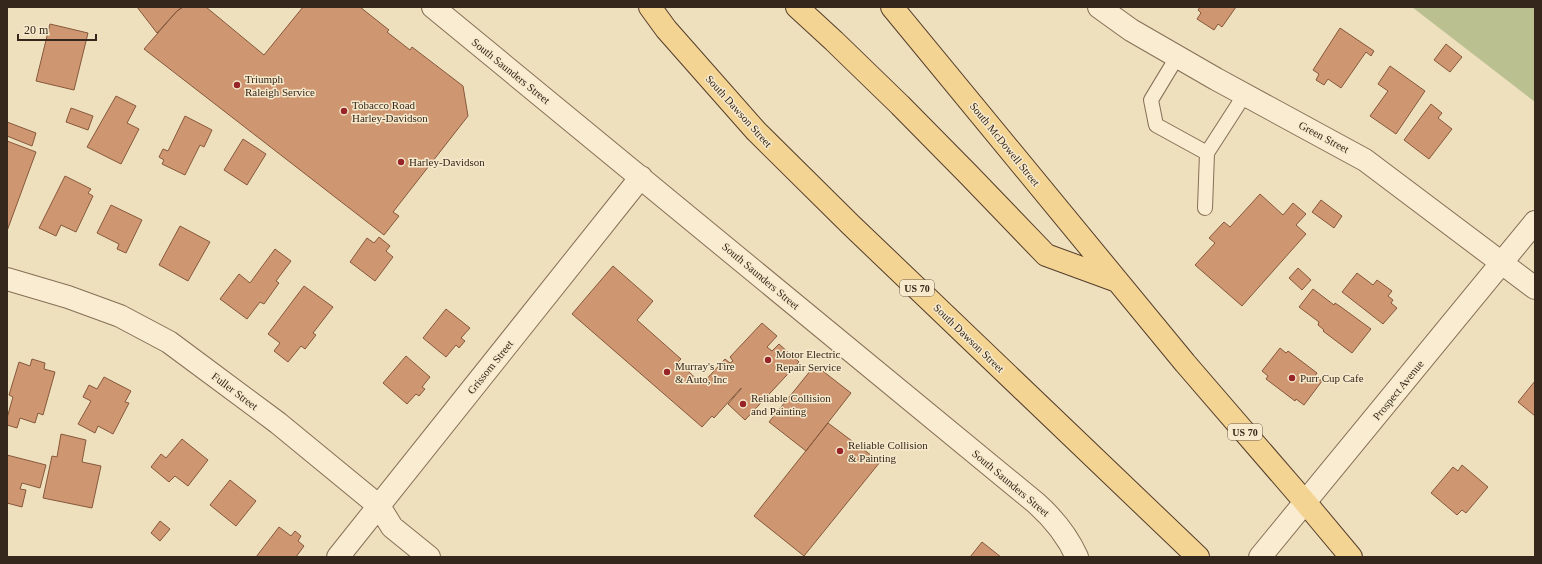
<svg xmlns="http://www.w3.org/2000/svg" width="1542" height="564" font-family="'Times New Roman',serif">
	<style>
		.cemetery { fill: #bbc091 }
		.building { fill: #ce9771; stroke: #86583b }
		.lines { fill: none; stroke-linecap: round; stroke-linejoin: round }
		.service-casing { stroke: #866f56; stroke-width: 16 }
		.minor-casing { stroke: #866f56; stroke-width: 24 }
		.primary-casing { stroke: #543d2b; stroke-width: 24 }
		.service { stroke: #f9ecd0; stroke-width: 14 }
		.minor { stroke: #f9ecd0; stroke-width: 22 }
		.primary { stroke: #f4d492; stroke-width: 22 }
		.poi-dot { fill: #972427; stroke: #f6e9cc; stroke-width: 1.5 }
		.labels { text-anchor: middle; dominant-baseline: central; stroke-width: 3; stroke-linejoin: round; paint-order: stroke }
		.shield { fill: #f6e9cc; stroke: #6f6150; stroke-width: 1 }
		.shield-label { font-size: 10px; font-weight: bold; fill: #35271b }
		.street-label { font-size: 11px; fill: #35271b; stroke: #f6e9cc }
		.poi-label { font-size: 11px; fill: #35271b; stroke: #f6e9cc; text-anchor: start }
	</style>
	<rect width="100%" height="100%" fill="#eedfbd"/>
	<!-- cemetery -->
	<path class="cemetery" d="M1412 7H1535V102Z"/>
	<!-- building -->
	<path class="building" d="M137 7H183L177 11 157 33Z
		M183 7H206L264 55 303 7H360L389 30 387 32 410 50 412 47 463 86 468 116 393 212 399 216 384 235 144 49 177 11Z
		M1200 7H1236L1222 27 1218 24 1214 30 1197 19 1201 13 1198 10Z
		M50 24 88 33 74 90 36 81Z
		M1340 28 1374 51 1371 56 1366 52 1341 88 1328 79 1324 85 1316 80 1319 74 1313 70Z
		M1446 44 1462 57 1450 72 1434 60Z
		M1390 66 1425 91 1396 134 1370 116 1388 91 1378 84Z
		M116 96 136 106 127 123 139 129 121 164 87 147Z
		M1431 104 1442 113 1438 118 1452 129 1429 159 1404 140Z
		M71 108 93 116 88 130 66 122Z
		M185 116 212 130 204 147 200 145 185 175 162 164 164 160 159 157 163 149 168 151Z
		M7 122 36 133 32 146 7 136Z
		M243 139 266 154 247 185 224 170Z
		M7 141 36 152 7 231Z
		M65 176 91 189 88 193 93 196 76 232 61 225 56 236 39 228Z
		M1260 194 1283 215 1293 203 1306 214 1296 225 1306 234 1242 306 1195 265 1215 243 1209 238 1224 222 1230 227Z
		M1321 200 1342 216 1334 228 1312 212Z
		M111 205 142 220 126 253 117 249 119 244 97 233Z
		M180 226 210 242 188 281 159 265Z
		M379 237 390 246 386 251 393 257 375 281 350 262 367 238 374 243Z
		M275 249 291 261 276 281 279 283 264 304 260 302 247 319 220 299 239 274 250 283Z
		M613 266 653 301 637 320 681 359 678 362 702 384 725 359 730 363 733 361 730 357 762 323 777 336 767 347 772 351 779 344 799 362 745 420 728 404 741 389V388L714 418 712 416 702 427 572 314Z
		M1298 268 1311 280 1302 290 1289 278Z
		M1357 273 1373 285 1377 280 1392 291 1388 296 1393 300 1391 303 1397 308 1383 324 1342 292Z
		M304 286 333 307 313 333 316 335 305 349 301 346 288 362 274 351 280 343 268 334Z
		M1313 289 1334 305 1335 303 1341 307 1371 329 1352 353 1323 331 1324 330 1318 325 1319 322 1299 307Z
		M446 309 470 328 461 338 465 341 459 348 456 345 446 357 423 338Z
		M1280 348 1286 353 1288 351 1317 373 1315 376 1322 381 1304 405 1296 399 1295 401 1266 379 1268 376 1262 371Z
		M406 356 430 377 422 387 425 389 419 396 416 394 407 404 383 383Z
		M32 359 45 363 44 369 55 372 43 415 38 413 35 423 20 418 17 428 7 425V418L13 397 9 395 19 362 30 366Z
		M815 365 851 393 806 451 769 422Z
		M104 377 131 391 125 402 129 403 113 434 98 426 95 433 78 424 91 401 83 397 89 385 97 389Z
		M1535 381V416L1518 402Z
		M828 423 880 462 804 556 754 516Z
		M61 434 86 440 82 462 101 466 92 508 43 498 52 456 57 457Z
		M182 439 208 460 188 486 175 476 169 482 151 467 161 454 166 458Z
		M7 455 46 465 40 488 22 483 20 489 26 490 22 507 7 503Z
		M1462 465 1488 487 1466 513 1462 510 1457 515 1431 493 1453 467 1458 471Z
		M230 480 256 501 236 526 210 505Z
		M160 521 170 529 160 541 151 533Z
		M279 527 291 536 295 531 301 536 298 541 304 546 296 557H256Z
		M982 542 1001 557H970Z"/>
	<g class="lines">
		<defs>
			<path id="service" d="M1177 57 1151 100 1156 125 1207 153 1245 94
				M1205 208 1207 153"/>
			<path id="minor" d="M433 7 1036 503C1054 519 1067 535 1077 557
				M1099 7 1131 30 1216 79 1365 160 1535 288
				M7 279 68 297 120 316 169 342 278 423 379 506 392 527 429 557
				M338 557 641 177
				M1260 557 1535 222"/>
			<path id="primary" d="M650 7 666 29 756 131 851 225 1198 557
				M797 7 834 41 900 105 969 175 1046 255 1117 281
				M892 7 1185 363 1305 502 1351 557"/>
		</defs>
		<!-- service casing -->
		<use href="#service" class="service-casing"/>
		<!-- minor casing -->
		<use href="#minor" class="minor-casing"/>
		<!-- primary casing -->
		<use href="#primary" class="primary-casing"/>
		<!-- service -->
		<use href="#service" class="service"/>
		<!-- minor -->
		<use href="#minor" class="minor"/>
		<!-- primary -->
		<use href="#primary" class="primary"/>
	</g>
	<!-- markers -->
	<g class="poi-dot">
		<circle cx="237" cy="85" r="4"/>
		<circle cx="344" cy="111" r="4"/>
		<circle cx="401" cy="162" r="4"/>
		<circle cx="768" cy="360" r="4"/>
		<circle cx="667" cy="372" r="4"/>
		<circle cx="1292" cy="378" r="4"/>
		<circle cx="743" cy="404" r="4"/>
		<circle cx="840" cy="451" r="4"/>
	</g>
	<g class="labels">
		<!-- shield labels -->
		<g class="shield">
			<rect x="900" y="280" width="34" height="16" rx="3"/>
			<rect x="1228" y="424" width="34" height="16" rx="3"/>
		</g>
		<g class="shield-label">
			<text x="917" y="288">US 70</text>
			<text x="1245" y="432">US 70</text>
		</g>
		<!-- street labels -->
		<g class="street-label">
			<text transform="translate(511 71) rotate(39)">South Saunders Street</text>
			<text transform="translate(739 111) rotate(48)">South Dawson Street</text>
			<text transform="translate(1324 137) rotate(28)">Green Street</text>
			<text transform="translate(1005 144) rotate(51)">South McDowell Street</text>
			<text transform="translate(761 276) rotate(40)">South Saunders Street</text>
			<text transform="translate(969 338) rotate(44)">South Dawson Street</text>
			<text transform="translate(490 367) rotate(-51)">Grissom Street</text>
			<text transform="translate(1398 390) rotate(-51)">Prospect Avenue</text>
			<text transform="translate(235 391) rotate(37)">Fuller Street</text>
			<text transform="translate(1011 483) rotate(40)">South Saunders Street</text>
		</g>
		<!-- poi labels -->
		<g class="poi-label">
			<text x="245" y="79">Triumph<tspan x="245" dy="13">Raleigh Service</tspan></text>
			<text x="352" y="105">Tobacco Road<tspan x="352" dy="13">Harley-Davidson</tspan></text>
			<text x="409" y="162">Harley-Davidson</text>
			<text x="776" y="354">Motor Electric<tspan x="776" dy="13">Repair Service</tspan></text>
			<text x="675" y="366">Murray's Tire<tspan x="675" dy="13">&amp; Auto, Inc</tspan></text>
			<text x="1300" y="378">Purr Cup Cafe</text>
			<text x="751" y="398">Reliable Collision<tspan x="751" dy="13">and Painting</tspan></text>
			<text x="848" y="445">Reliable Collision<tspan x="848" dy="13">&amp; Painting</tspan></text>
		</g>
	</g>
	<!-- border -->
	<rect width="1542" height="564" fill="none" stroke="#35271b" stroke-width="16"/>
	<!-- scale -->
	<path d="M18 34v6h78v-6" fill="none" stroke="#35271b" stroke-width="2"/>
	<text x="24" y="34" font-size="12" fill="#35271b" stroke="#f6e9cc" stroke-width="3" paint-order="stroke">20 m</text>
</svg>
